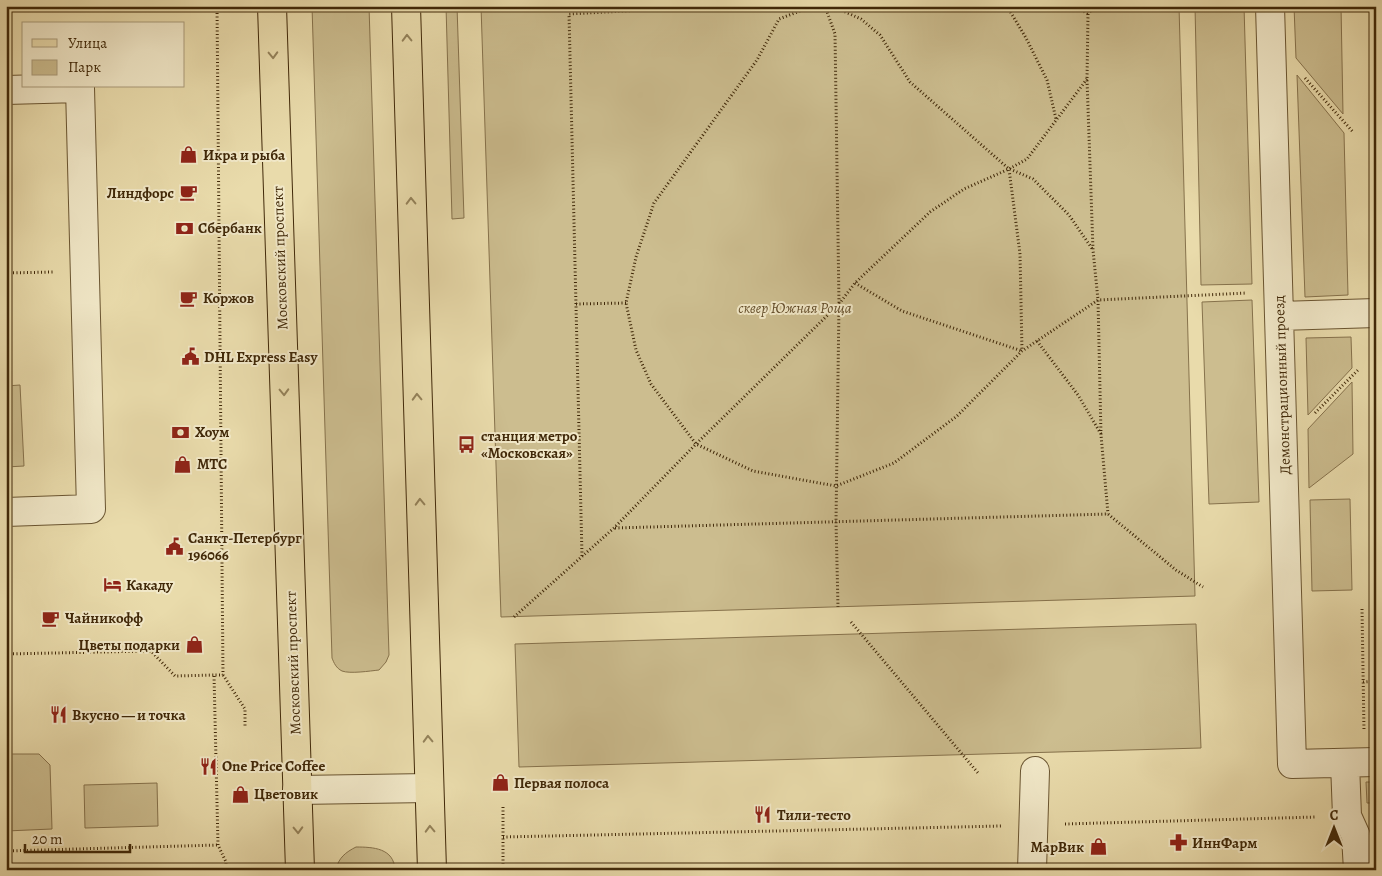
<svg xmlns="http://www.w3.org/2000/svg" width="1382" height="876" font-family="Alegreya,serif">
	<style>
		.green { fill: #ccbd8f; stroke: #86724c }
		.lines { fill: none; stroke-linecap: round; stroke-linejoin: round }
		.minor-casing { stroke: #6a5531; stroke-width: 30 }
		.major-casing { stroke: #402808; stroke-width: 30 }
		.path { stroke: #402808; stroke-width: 3; stroke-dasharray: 1 2.5; stroke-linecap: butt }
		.minor { stroke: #f1e8c8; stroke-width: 28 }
		.major { stroke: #e9dbab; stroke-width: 28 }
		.oneway { stroke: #94825a }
		.labels { text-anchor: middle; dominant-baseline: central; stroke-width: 4; stroke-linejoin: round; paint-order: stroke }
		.poi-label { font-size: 15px; font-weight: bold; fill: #402808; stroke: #f1e8c8; text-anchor: start }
		.street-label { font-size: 15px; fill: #402808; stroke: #f1e8c8 }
		.park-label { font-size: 15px; font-style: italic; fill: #634d2a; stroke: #f1e8c8 }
	</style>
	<rect width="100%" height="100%" fill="#e9dbab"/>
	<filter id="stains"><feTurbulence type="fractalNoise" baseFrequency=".004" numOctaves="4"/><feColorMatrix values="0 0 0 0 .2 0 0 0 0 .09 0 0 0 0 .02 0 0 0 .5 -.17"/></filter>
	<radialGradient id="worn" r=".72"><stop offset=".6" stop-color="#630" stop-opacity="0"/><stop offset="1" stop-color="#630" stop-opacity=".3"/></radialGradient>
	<!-- green -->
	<path class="green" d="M312 6H369L389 655 386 662 379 670C370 671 350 674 342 671 336 668 334 663 332 658Z
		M446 6H457L464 218 452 219Z
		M481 6H1179L1195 596 501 617Z
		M1195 6H1244L1252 284 1201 285Z
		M1294 6H1341L1343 114 1296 58Z
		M1297 75 1344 133 1348 295 1305 297Z
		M1252 300 1259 502 1209 504 1202 302Z
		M1351 337 1352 368 1308 415 1306 338Z
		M1352 382 1353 454 1309 488 1308 429Z
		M20 385 24 466 6 467V386Z
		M1350 499 1352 590 1312 591 1310 500Z
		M1196 624 1201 748 519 767 515 644Z
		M6 754H39L50 765 52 829 6 831Z
		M1366 782H1376V803H1367Z
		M157 783 158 826 85 828 84 785Z
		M356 847C373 847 394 848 395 870H336C338 858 346 852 356 847Z"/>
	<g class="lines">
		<defs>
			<path id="minor" d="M1270 6 1292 764 1376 762
				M6 90 80 88 91 509 6 512
				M1280 316 1376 313
				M1345 763 1347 816 1356 836 1358 870
				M297 790 429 788
				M1032 870 1035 771"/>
			<path id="major" d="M272 6 300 870
				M406 6 432 870"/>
		</defs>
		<!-- minor casing -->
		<use href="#minor" class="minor-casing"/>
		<!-- major casing -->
		<use href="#major" class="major-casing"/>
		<!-- path -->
		<path class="path" d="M217 6 223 675H214L218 845 226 862V870
			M813 6 779 19 757 60 654 203 636 257 626 303 636 350 651 384 696 444 753 471 836 486 894 463 957 416 1022 351 1098 300 1247 293
			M825 6 835 34 839 304 836 521 838 607
			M832 6 861 19 880 35 910 82 1009 169 1020 254 1022 351
			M1007 6 1026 38 1047 80 1056 119
			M1075 6 1088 14
			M1095 6 1088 14 1087 79 1093 250 1098 300 1101 435 1108 514
			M1305 78 1353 132
			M1010 169 1033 179 1069 215 1093 250
			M6 273 53 272
			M855 283 902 311 1022 351
			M576 304 626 303
			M1037 341 1078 395 1101 434
			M1315 413 1359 369
			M615 528 1108 514 1176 570 1203 587
			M582 556 569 14 717 6
			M1362 609 1364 731
			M514 617 614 528 696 444 839 304 855 283 930 212 964 189 1009 169 1027 159 1087 79
			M851 622 978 773
			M6 654 151 651 175 676 214 675
			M223 675 245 709V726
			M1363 682 1376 681
			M503 807V870
			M1065 824 1316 817
			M503 837 1002 826
			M6 851 218 845
			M248 866V870"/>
		<!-- minor -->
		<use href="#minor" class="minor"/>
		<!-- major -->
		<use href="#major" class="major"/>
	</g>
	<!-- one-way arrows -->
	<defs><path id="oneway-chevron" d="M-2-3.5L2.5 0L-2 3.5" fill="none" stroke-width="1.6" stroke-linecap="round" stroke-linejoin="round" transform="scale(1.25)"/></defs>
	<g class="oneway">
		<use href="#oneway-chevron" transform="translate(407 38) rotate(-91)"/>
		<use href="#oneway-chevron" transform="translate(273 55) rotate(88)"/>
		<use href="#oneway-chevron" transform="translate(411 201) rotate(-91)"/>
		<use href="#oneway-chevron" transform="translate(284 392) rotate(88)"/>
		<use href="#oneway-chevron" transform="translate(417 397) rotate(-92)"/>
		<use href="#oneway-chevron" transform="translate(420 502) rotate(-92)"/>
		<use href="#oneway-chevron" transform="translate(428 739) rotate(-92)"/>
		<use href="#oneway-chevron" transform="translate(430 829) rotate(-92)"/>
		<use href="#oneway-chevron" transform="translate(298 830) rotate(88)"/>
	</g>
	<!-- icons -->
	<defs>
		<symbol id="shop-bare" viewBox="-9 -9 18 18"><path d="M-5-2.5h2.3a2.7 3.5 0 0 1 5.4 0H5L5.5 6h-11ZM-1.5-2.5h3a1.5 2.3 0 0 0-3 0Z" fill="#8f2418" stroke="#f1e8c8" stroke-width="2.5" paint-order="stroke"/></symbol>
		<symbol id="cafe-bare" viewBox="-9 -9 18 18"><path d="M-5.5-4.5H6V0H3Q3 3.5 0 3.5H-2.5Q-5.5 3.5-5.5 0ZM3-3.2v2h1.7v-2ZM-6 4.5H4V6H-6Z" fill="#8f2418" stroke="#f1e8c8" stroke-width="2.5" paint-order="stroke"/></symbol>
		<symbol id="bank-bare" viewBox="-9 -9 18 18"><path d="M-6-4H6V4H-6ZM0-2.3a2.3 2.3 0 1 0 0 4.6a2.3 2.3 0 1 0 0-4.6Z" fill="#8f2418" stroke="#f1e8c8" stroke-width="2.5" paint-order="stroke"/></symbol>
		<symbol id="civic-bare" viewBox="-9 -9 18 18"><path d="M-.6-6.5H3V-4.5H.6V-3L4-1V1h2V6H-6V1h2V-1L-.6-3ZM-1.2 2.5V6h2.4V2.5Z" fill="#8f2418" stroke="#f1e8c8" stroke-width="2.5" paint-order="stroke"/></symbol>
		<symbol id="bus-bare" viewBox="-9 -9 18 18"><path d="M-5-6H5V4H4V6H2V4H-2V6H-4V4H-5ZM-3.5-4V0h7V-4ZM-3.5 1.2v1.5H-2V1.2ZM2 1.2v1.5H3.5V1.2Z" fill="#8f2418" stroke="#f1e8c8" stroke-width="2.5" paint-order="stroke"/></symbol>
		<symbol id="hotel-bare" viewBox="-9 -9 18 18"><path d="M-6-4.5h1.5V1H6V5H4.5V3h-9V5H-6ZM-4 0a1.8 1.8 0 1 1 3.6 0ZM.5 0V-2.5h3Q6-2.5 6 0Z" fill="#8f2418" stroke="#f1e8c8" stroke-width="2.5" paint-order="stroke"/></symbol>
		<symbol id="restaurant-bare" viewBox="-9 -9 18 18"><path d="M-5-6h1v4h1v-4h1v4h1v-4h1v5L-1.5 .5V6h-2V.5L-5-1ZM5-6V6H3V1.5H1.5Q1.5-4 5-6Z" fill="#8f2418" stroke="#f1e8c8" stroke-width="2.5" paint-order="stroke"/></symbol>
		<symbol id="pharmacy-bare" viewBox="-9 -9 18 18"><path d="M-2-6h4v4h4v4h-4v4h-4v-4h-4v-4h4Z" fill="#8f2418" stroke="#f1e8c8" stroke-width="2.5" paint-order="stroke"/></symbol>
	</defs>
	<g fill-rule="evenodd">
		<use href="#shop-bare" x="176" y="142" width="25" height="25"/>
		<use href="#cafe-bare" x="176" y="180" width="25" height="25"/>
		<use href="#bank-bare" x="172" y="216" width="25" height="25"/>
		<use href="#cafe-bare" x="176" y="286" width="25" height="25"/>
		<use href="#civic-bare" x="178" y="344" width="25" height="25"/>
		<use href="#bank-bare" x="168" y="420" width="25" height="25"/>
		<use href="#bus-bare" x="454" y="432" width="25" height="25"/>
		<use href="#shop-bare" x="170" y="452" width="25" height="25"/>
		<use href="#civic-bare" x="162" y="534" width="25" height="25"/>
		<use href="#hotel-bare" x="100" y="572" width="25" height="25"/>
		<use href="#cafe-bare" x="38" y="606" width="25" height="25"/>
		<use href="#shop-bare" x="182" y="632" width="25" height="25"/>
		<use href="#restaurant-bare" x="46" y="702" width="25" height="25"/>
		<use href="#restaurant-bare" x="196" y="754" width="25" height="25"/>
		<use href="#shop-bare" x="488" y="770" width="25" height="25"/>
		<use href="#shop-bare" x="228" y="782" width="25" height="25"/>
		<use href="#restaurant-bare" x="750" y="802" width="25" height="25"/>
		<use href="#pharmacy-bare" x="1166" y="830" width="25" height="25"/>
		<use href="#shop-bare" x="1086" y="834" width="25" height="25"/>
	</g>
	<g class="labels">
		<!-- poi labels -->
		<g class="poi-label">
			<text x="203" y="155">Икра и рыба</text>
			<text x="174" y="193" text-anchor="end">Линдфорс</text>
			<text x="198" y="228">Сбербанк</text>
			<text x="203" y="298">Коржов</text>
			<text x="204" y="357">DHL Express Easy</text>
			<text x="195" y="432">Хоум</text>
			<text x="481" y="436">станция метро<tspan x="481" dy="17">«Московская»</tspan></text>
			<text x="197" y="464">МТС</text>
			<text x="188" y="538">Санкт-Петербург<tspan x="188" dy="17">196066</tspan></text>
			<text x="126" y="585">Какаду</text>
			<text x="65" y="618">Чайникофф</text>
			<text x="180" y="645" text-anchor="end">Цветы подарки</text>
			<text x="72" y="715">Вкусно — и точка</text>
			<text x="222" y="766">One Price Coffee</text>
			<text x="514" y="783">Первая полоса</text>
			<text x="254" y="794">Цветовик</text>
			<text x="777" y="815">Тили-тесто</text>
			<text x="1192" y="843">ИннФарм</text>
			<text x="1084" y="847" text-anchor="end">МарВик</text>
		</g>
		<!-- street labels -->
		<g class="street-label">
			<text transform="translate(280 258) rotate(-92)">Московский проспект</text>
			<text transform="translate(1282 385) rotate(-92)">Демонстрационный проезд</text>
			<text transform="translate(293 663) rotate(-92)">Московский проспект</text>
		</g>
		<!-- park labels -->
		<g class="park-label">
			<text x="795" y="308">сквер Южная Роща</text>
		</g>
	</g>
	<!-- margin -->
	<rect width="1382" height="876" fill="none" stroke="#e9dbab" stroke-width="25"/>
	<rect x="8" y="8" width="1367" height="861" fill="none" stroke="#402808" stroke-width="2.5"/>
	<rect x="12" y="12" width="1357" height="851" fill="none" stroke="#402808"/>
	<!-- legend -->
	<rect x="22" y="22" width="162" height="65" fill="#f1e8c8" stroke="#aa9b7b"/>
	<rect x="32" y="39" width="25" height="8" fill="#e9dbab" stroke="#aa9b7b"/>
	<text x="68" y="48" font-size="15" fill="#402808">Улица</text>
	<rect x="32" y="60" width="25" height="15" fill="#ccbd8f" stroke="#aa9b7b"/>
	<text x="68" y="72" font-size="15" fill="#402808">Парк</text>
	<!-- north arrow -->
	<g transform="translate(1334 828)" stroke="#f1e8c8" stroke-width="4" paint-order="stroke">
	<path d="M0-4L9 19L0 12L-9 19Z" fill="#402808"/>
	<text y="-8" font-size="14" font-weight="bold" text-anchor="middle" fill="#402808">С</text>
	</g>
	<!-- scale -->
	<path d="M25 844v8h105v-8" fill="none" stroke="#402808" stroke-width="2.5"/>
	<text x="32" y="844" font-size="15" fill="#402808" stroke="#f1e8c8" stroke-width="4" paint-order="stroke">20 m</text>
	<rect width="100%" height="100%" filter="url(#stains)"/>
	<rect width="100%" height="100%" fill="url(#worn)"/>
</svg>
